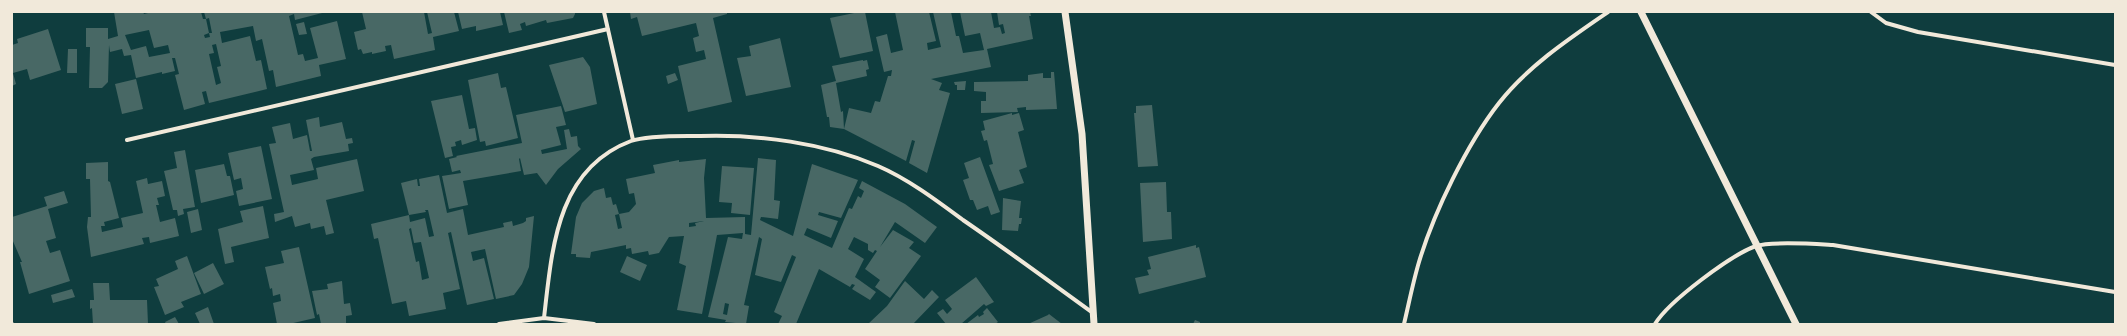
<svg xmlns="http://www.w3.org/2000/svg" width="2127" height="336" font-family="'Archivo Narrow',sans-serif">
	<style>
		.building { fill: #486865; fill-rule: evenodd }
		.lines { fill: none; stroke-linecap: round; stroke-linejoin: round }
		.service { stroke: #f1e9da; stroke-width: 3 }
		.minor { stroke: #f1e9da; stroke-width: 4 }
		.tertiary { stroke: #f1e9da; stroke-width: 7 }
	</style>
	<rect width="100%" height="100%" fill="#0f3d3e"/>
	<!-- building -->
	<path class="building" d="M114 12H143L144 14 152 12H201L203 19H206L209 33H212L209 18 206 19 204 12H326L295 20 294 14 289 16 298 55 303 54 305 61 318 58 310 28 337 21 346 59 319 65 321 76 276 87 273 70 269 71 262 39 256 41 253 26 220 32 222 43 250 36 256 61 261 60 267 89 209 103 206 91 202 92 205 104 184 110 175 75 179 74 175 58H172L175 71 162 74V72L136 78 131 55 124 56 122 49 110 52 109 45 108 82 102 88H89L90 47H86V28H108V39L118 36ZM149 30 154 48 168 45 170 53 149 57 146 46 131 50 125 35ZM209 33 210 37 205 38 204 35ZM216 44 221 66 217 67 221 83 216 85 209 54 214 53 212 45Z
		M362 12H424L428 34 432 33 427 12H454L459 31 433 37 435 50 394 59 391 45 385 46 386 51 372 54V52L363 54 361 49 358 50 354 32 366 29Z
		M458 12H500L503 25 476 31V26L462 29Z
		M504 12H575V14L573 18 547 23 546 20 526 26 525 22 520 24 522 30 509 33Z
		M630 12H727V14L713 18 732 102 688 112 678 66 706 59 704 50 696 52 693 38 699 36 696 23 642 36 637 17 631 19Z
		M859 12H865L873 51 840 58 830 18Z
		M895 12H929L936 41 927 43 928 50 941 47 933 12H951L956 36H959L963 53 984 50 980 33 965 36 960 12H991L994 28 1000 27 1002 34 1005 33 1003 24 999 25 997 12H1030L1031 16H1029L1033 39 987 49 991 67 931 79 942 83 939 90 950 93 927 173 909 163 915 141 912 140 906 161 844 129 849 108 871 113 875 101 880 102 888 76H891L892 70 884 72 876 37 887 34 891 53 903 50Z
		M304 22 307 34 299 35 296 24Z
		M48 29 61 70 30 80 27 69 13 73 16 84 12 86V45L18 43 17 39Z
		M780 38 791 87 746 96 737 58 751 56 749 46Z
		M68 49H77V73H67Z
		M583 57 590 67 597 104 565 112 549 65Z
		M863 60V61L867 60 869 69 866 70 867 76 836 83 841 112 843 111 844 129 830 127 829 117H827L821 85 836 81 832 66Z
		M1051 72H1054L1057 109 1026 110V107L1017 108 1018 112 981 113V101H986V92L974 91V82L1028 81V75L1043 73V78H1051Z
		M498 73 501 88 506 87 518 138 486 146 485 141 480 142 468 80Z
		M675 73 678 80 668 84 666 76Z
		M136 79 143 109 122 114 115 84Z
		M966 81 965 90H957V85H955L954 82Z
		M462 95 469 129 475 128 477 140 462 145 461 140 455 142 456 146 451 147 453 156 445 158 431 101Z
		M1152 105 1158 166 1138 167 1134 113H1136V106Z
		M561 106 566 125 556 127 561 145 541 150 542 154 567 149 564 130 569 129 571 137 577 136 578 146 581 149 558 169 546 185 537 173 524 175 520 158 519 159 521 171 463 181 468 205 449 209 442 176 461 173 460 170 452 172 449 159 457 157 456 156 522 143 516 115Z
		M1012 113V115L1019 113 1024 130 1018 132 1027 167 1019 170 1024 183 999 191 989 165 993 164 987 140 984 141 981 131 985 130 983 121Z
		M319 117 320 127 342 122 346 139 352 138 353 143 348 144 349 151 314 157 311 159 314 170 290 175 292 185 318 179 316 168 357 159 364 191 326 200 334 233 326 235 324 226 311 229 310 223 295 227 292 216 275 222 274 214 284 212 269 144 276 143 272 127 290 123 293 139 307 135 310 151H312L306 120Z
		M261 146 272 199 239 206 236 191 243 189 241 178 234 180 228 153Z
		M185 150 195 207 183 209 184 214 178 216 177 210H173L164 171 177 168 174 152Z
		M980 157 1000 212 991 215 988 206 977 210 973 200H970L963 180 969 178 964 163Z
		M758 158 776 160 774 200 780 201 778 219 761 217 760 220 793 236 812 164 858 180 841 218 819 212 818 215 838 221 831 238 807 228 804 235 832 248 849 208 852 209 858 196 861 198 864 191 859 188 862 181 905 204 937 227 925 243 895 222 880 247 893 230 914 242 909 248 921 256 890 298 875 287 880 280 865 269 877 251 875 250 873 253 868 250V244L854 237 848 249 864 259 855 277 876 292 870 300 852 289 855 285 852 284 850 287 819 269 796 324H778L782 316 774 312 796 257 792 255 781 282 755 275 762 239 759 237 744 305 749 306 746 324 725 322 726 320 708 317 728 237 742 239 743 233 717 235 702 314 677 310 686 266 679 263 684 236 669 237 659 253 649 255 648 251 632 254 631 248 626 249V245L591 252 590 258 576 257V254H571L576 217 582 203 594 191 604 188 606 198 611 197 613 205 616 204 619 214 615 215 618 229 622 228 619 214 629 212 636 204 634 193 629 194 626 179 655 173 653 165 679 160V162L706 159 704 178 706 218 745 217V234L751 235ZM704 221 695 223 696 226 689 227V223ZM725 303 729 304 727 315 723 314Z
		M108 162V181L110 182 119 218 104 222 105 226H101L102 232 123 227 121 218 143 213 136 181 147 178 148 184 162 181 165 196 157 198 159 205H156L160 222 175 218 179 236 150 243 149 237 142 238 144 244 91 257 87 227 88 217H91L90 179H86V163Z
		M224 164 227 176H230L234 195 201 203 195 170Z
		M722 166 754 168 750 215 731 213 732 203 719 202Z
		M439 175 447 213 463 209 468 235 504 227 503 223 512 221 513 226 523 223 526 221V218L534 216 529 267 522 284 514 295 496 299 485 249 471 252 473 261 484 258 494 299 467 305 451 232 448 233 460 289 443 293 446 309 409 316 406 301 392 304 378 238 374 239 371 224 409 215 401 183 417 179 418 186H420L419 179ZM425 210H428L434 236 429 237 425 218 410 222 409 215 426 212ZM411 228 414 243 421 242 429 278 422 280 419 261 416 262 409 229Z
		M1166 182 1167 212H1171L1172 239 1143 242 1140 183Z
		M64 191 68 203 48 209 56 238 46 241 50 253 60 250 70 281 29 294 20 262H22L12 239V217L47 206 44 197Z
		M1003 198 1021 201 1019 218H1022L1021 224H1019L1018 231 1002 230Z
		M263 206 269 238 231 247 234 262 225 264 218 229 243 222 240 211Z
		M198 209 202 230 191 233 187 212Z
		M1196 245V248L1199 247 1206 277 1139 294 1135 278 1149 275 1147 270 1151 269 1148 257Z
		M299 247 315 318 289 324H277L273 303 281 301 280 294 273 296 272 288 270 289 265 267 284 263 281 251Z
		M187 256 201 294 181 302 184 307 165 315 154 287 159 286 156 279 178 269 175 261Z
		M627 256 647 265 640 281 620 272Z
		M213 263 224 284 204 294 194 273Z
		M976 277 994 302 986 306 984 304 961 324H946L937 313 943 309 947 314 952 309 945 300Z
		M342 281 344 304 350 303 352 315 346 316V324H321L319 314 317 315 312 291 328 289 327 284Z
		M905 281 924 299 932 290 939 297 913 324H868L887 306Z
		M93 283H109L110 300H147L148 324H93L92 308 90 309V300H94Z
		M72 289 75 297 53 303 51 295Z
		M208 307 214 324H200L195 313Z
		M987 308 998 322 995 324H966L978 315 979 317 984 314 983 312Z
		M1049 314 1062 324H1028L1048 315Z
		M175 317 179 324H166L165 322Z
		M1195 320 1200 322V324H1193Z"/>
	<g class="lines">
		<!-- service -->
		<path class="service" d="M12 323V324"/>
		<!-- minor -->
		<path class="minor" d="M604 12 633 140
			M1871 12 1886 23 1918 32 2115 65
			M127 140 608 29
			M544 318C552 250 556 169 631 141 648 135 682 136 700 136 757 134 825 143 878 166 908 179 936 200 963 220 1007 250 1050 282 1093 313
			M499 324 544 318 594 324
			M1404 324C1409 303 1413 282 1419 262 1434 212 1467 144 1499 103 1528 66 1570 38 1608 12
			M1655 324C1669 301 1731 255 1756 246 1772 241 1815 244 1833 245L2115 292"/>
		<!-- tertiary -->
		<path class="tertiary" d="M1065 12 1082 134 1094 324
			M1641 12 1796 324"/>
	</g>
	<!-- border -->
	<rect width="2127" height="336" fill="none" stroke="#f1e9da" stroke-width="26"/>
</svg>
